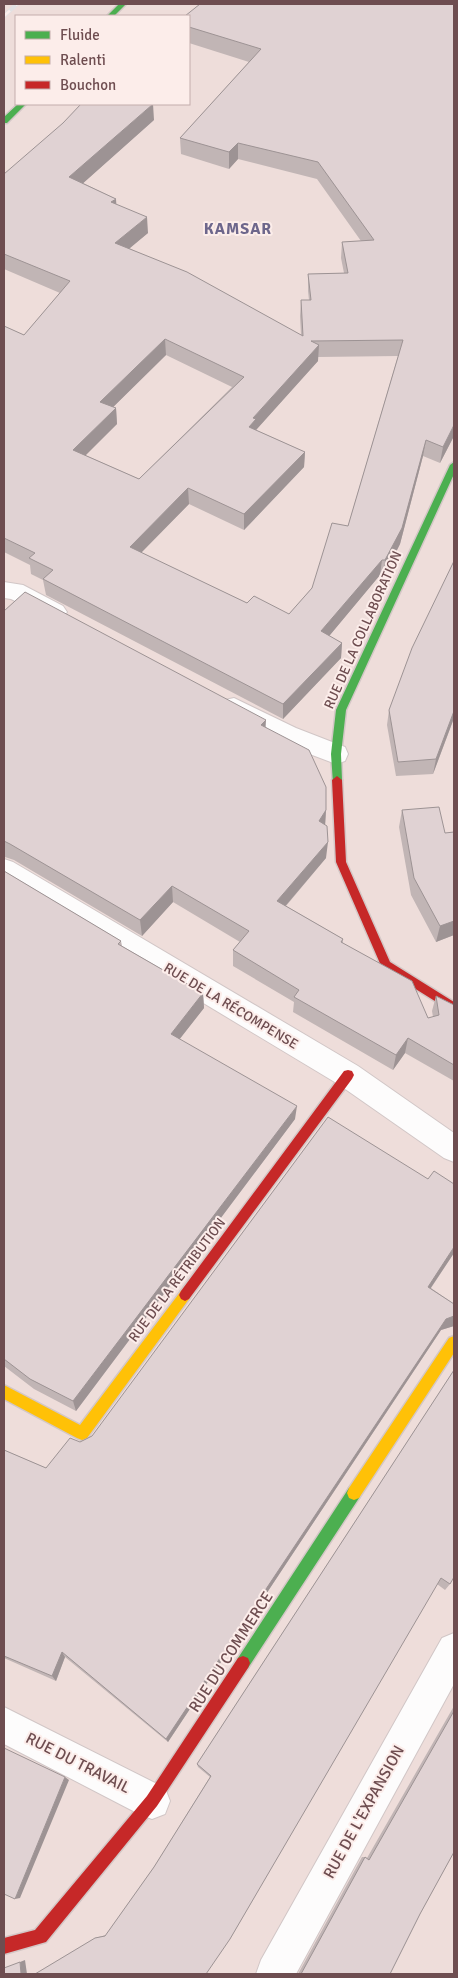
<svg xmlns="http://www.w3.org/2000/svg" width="458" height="1978" font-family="Signika,sans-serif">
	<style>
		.residential { fill: #eeddda; fill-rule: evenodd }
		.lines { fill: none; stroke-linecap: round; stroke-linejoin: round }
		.street-casing { stroke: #d1c6c6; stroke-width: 2 }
		.fast-casing { stroke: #d3c7c6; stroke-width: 3 }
		.slow-casing { stroke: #d3c7c6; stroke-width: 3 }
		.jam-casing { stroke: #d3c7c6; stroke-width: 3 }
		.street { fill: #fdfcfc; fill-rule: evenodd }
		.fast { fill: #4caf50; fill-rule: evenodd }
		.slow { fill: #ffc107; fill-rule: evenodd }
		.jam { fill: #c62828; fill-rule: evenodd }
		.rail-casing { stroke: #e2e1e3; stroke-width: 4 }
		.rail { stroke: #fcedea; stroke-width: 2.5; stroke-dasharray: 8; stroke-linecap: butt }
		.wall { fill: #c1b5b5; fill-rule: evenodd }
		.shaded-wall { fill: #9d9394 }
		.building { fill: #e0d2d3; stroke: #9d9394; fill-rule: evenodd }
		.labels { text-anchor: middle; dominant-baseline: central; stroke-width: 4; stroke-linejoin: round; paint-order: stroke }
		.street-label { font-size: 14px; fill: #6e4d50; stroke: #fcedea }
		.far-district-label { font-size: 16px; font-weight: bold; letter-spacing: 1px; fill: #6d668b; stroke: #fcedea }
		.near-street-label { font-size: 16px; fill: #6e4d50; stroke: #fcedea }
	</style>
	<rect width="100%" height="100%" fill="#f4ebe9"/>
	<!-- residential -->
	<path class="residential" d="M4 4H454V1974H4ZM16 16H189V104H16Z"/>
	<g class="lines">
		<defs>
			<path id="street" d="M4 582 23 585 63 606 67 612 63 618 55 620 11 599 4 598Z
				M234 698 296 728 345 747 348 754 345 761 336 764 278 742 225 714 222 707 225 700Z
				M4 859 13 862 358 1066 454 1133V1162L444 1158 338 1084 4 883Z
				M454 1633V1684L296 1974H256L261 1960 442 1638Z
				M4 1707 165 1788 170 1801 165 1814 152 1819 139 1814 4 1744Z"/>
			<path id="fast" d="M119 4H126L114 16H107Z
				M18 104H26L7 123H4V117Z
				M454 462V474L346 710 341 754 342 780 337 784 333 783 331 754 336 710 450 465Z
				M354 1486 359 1488 361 1493 359 1498 248 1668 243 1670 238 1668 236 1663 238 1658 349 1488Z"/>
			<path id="slow" d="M185 1289 189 1291 191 1295 189 1299 87 1438 82 1440 77 1438 4 1399V1385L80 1425 181 1291Z
				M454 1336V1353L359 1498 354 1500 349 1498 347 1493 349 1488 449 1338Z"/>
			<path id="jam" d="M337 776 342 780 346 862 390 962 454 1002V1013L382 968 336 862 332 780Z
				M348 1070 352 1071 354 1075 352 1079 189 1299 185 1301 181 1299 179 1295 181 1291 344 1071Z
				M243 1656 248 1658 250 1663 248 1668 157 1806 46 1942 4 1954V1938L35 1930 147 1796 238 1658Z"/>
		</defs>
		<!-- street casing -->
		<use href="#street" class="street-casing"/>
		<!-- fast casing -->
		<use href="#fast" class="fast-casing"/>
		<!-- slow casing -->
		<use href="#slow" class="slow-casing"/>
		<!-- jam casing -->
		<use href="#jam" class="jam-casing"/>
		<!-- street -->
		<use href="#street" class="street"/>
		<!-- fast -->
		<use href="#fast" class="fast"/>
		<!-- slow -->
		<use href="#slow" class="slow"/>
		<!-- jam -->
		<use href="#jam" class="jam"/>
		<defs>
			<path id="rail" d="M4 16 17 4"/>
		</defs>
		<!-- rail casing -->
		<use href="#rail" class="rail-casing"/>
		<!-- rail -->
		<use href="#rail" class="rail"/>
	</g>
	<!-- wall -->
	<path class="wall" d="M454 4V436L440 463 423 456 400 544 384 576 380 575 329 636 342 643 341 658 283 719 46 595 43 580 31 574 30 565 4 552V326L24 335 60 293 4 269V174L154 120 83 183 116 199V204L148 233 129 248 301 335 300 316 301 300H309L308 291V274L344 273 341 258 342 242 361 241 317 179 238 159 229 169 181 154 180 138 249 62 189 43V16ZM166 355 232 387 139 479 85 455 117 424 116 408 113 407ZM398 356 348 526 312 588 289 614 247 603 141 553 189 504 244 530 304 467 305 452 256 430 318 361V357Z
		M454 561V718L433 774 396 776 387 725 389 710Z
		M4 611 266 727 326 810 325 824 326 858 286 906 343 939V943L428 1018 433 1017 432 1011 436 996 454 1005V1081L405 1053 393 1070 293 1012 294 1002 233 966V950L240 942 173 902 142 936 14 860 5 857 4 858Z
		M402 810 445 833 454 935 436 942 411 895 399 827Z
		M4 871 121 941 122 946 203 993 204 1008 179 1039 295 1119 76 1411 34 1389 4 1366Z
		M454 1253 431 1288 454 1304V1326L441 1330 168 1742 65 1657 56 1681 4 1658V1450L46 1468 80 1442Z
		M454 1370 450 1584 445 1590 437 1584 230 1939 95 1938 106 1935 154 1867 210 1777 198 1767 197 1764Z
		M454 1706V1852L420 1914 390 1974H298L362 1857H365L367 1858Z"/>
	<!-- shaded-wall -->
	<path class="shaded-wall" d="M153 104 154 120 71 194 69 177Z
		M238 143V159L229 169V152Z
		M116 199 117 215 111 202Z
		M147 217 148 233 117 259 115 243Z
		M165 339 166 355 102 418 100 402Z
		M319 345 318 361 256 430 249 427 253 418Z
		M116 408 117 424 75 466 73 450Z
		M454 425V436L440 463 443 447Z
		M426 440 423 456 400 544 384 576 385 560Z
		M305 452 304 467 244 530V514Z
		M188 488 189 504 131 563 130 547Z
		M382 560 380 575 320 647 321 631Z
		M342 643 341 658 283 719V704Z
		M454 711V718L433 774 436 759Z
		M266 720 265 737 261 725Z
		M326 810 325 827 319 821Z
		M328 842 326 858 276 917 277 901Z
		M172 886 173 902 142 936 140 920Z
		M454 921V935L436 942 440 926Z
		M203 993 204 1008 172 1049 171 1034Z
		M408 1038 405 1053 393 1070 396 1055Z
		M297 1106 295 1119 76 1411 73 1401Z
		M454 1247V1253L424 1298 428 1287Z
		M454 1316V1326L441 1330 168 1742 166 1739 446 1319Z
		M62 1652 65 1657 56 1681 52 1676Z
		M65 1777 69 1780 20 1898 15 1899Z
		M25 1960 27 1974H21L20 1962Z"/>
	<!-- building -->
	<path class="building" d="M200 4H454V425L443 447 426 440 402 528 385 560H382L321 631 342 643 283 704 43 579 53 570 29 558 35 553 4 538V326L24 335 70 281 4 254V174L63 123 81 104H153L69 177 116 199 111 202 147 217 115 243 187 272 303 336 301 300H311L308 274 348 273 342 242 374 240 318 162 238 143 229 152 180 138 261 49 189 27V16H185ZM165 339 244 377 139 479 73 450 116 408 100 402ZM403 340 348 526 332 523 312 588 289 614 254 596 247 603 130 547 188 488 244 514 305 452 249 427 256 419 253 418 319 345 311 341Z
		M454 561V711L436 759 398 762 389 710 412 648Z
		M25 592 266 720 261 725 309 750 326 787V810L319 821 327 826 328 842 277 901 343 939 341 942 412 981 428 1018 439 1015 436 996 454 1005V1065L408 1038 396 1055 294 997 299 990 233 950 249 931 172 886 140 920 10 844 4 841V611Z
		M439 807 445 833 454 832V921L440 926 414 878 402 810Z
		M4 871 121 941 118 944 203 993 171 1034 297 1106 73 1401 30 1379 4 1359Z
		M328 1117 428 1179 434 1171 454 1184V1247L428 1287 454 1304V1316L446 1319 166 1739 62 1652 52 1676 4 1656V1450L46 1468 70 1438 80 1442 92 1436Z
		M454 1370V1577L450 1584 441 1578 230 1939 206 1974H35L95 1938 105 1936 154 1867 211 1776 197 1764Z
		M454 1711V1852L420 1914 390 1974H301L365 1857 369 1860Z
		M4 1748 65 1777 15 1899 4 1894Z
		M20 1962 21 1974H4V1968Z"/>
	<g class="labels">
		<!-- street labels -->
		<g class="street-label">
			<text transform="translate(363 630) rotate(-66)">RUE DE LA COLLABORATION</text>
			<text transform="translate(231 1006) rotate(31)">RUE DE LA RÉCOMPENSE</text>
			<text transform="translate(177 1280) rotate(-53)">RUE DE LA RÉTRIBUTION</text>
		</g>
		<!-- far-district labels -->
		<g class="far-district-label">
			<text x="238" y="229">KAMSAR</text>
		</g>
		<!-- near-street labels -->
		<g class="near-street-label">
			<text transform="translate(231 1652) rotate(-57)">RUE DU COMMERCE</text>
			<text transform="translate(78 1763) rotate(27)">RUE DU TRAVAIL</text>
			<text transform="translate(364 1812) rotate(-61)">RUE DE L'EXPANSION</text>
		</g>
	</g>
	<!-- border -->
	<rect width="458" height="1978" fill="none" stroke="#6e4d50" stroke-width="10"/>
	<!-- legend -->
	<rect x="15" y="15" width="175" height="90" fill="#fcedea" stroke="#c3adac"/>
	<rect x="25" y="31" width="25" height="8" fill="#4caf50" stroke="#c3adac"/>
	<text x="60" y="40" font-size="15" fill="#6e4d50">Fluide</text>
	<rect x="25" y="56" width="25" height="8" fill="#ffc107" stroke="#c3adac"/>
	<text x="60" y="65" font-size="15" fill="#6e4d50">Ralenti</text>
	<rect x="25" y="81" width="25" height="8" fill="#c62828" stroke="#c3adac"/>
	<text x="60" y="90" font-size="15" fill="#6e4d50">Bouchon</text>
</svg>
